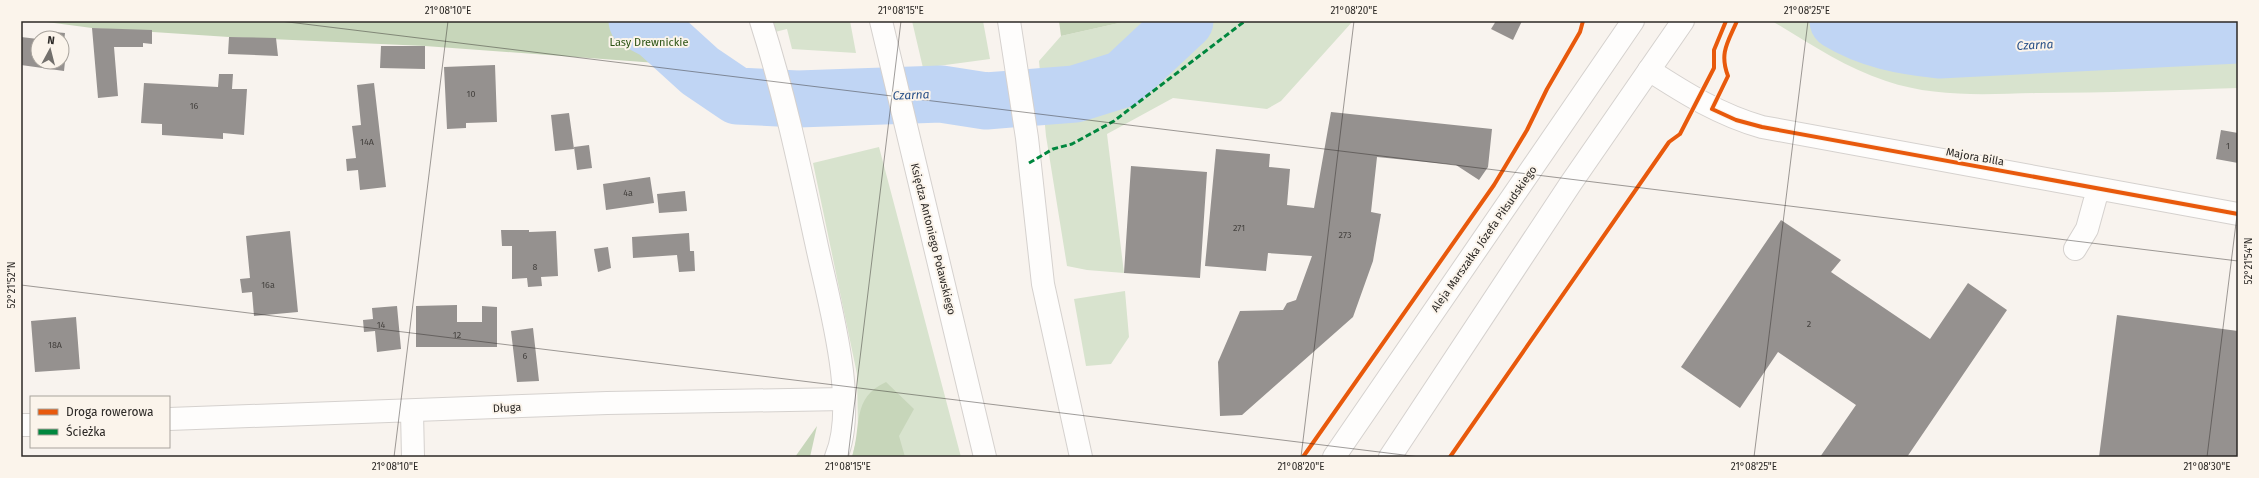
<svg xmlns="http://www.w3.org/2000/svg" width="2259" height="478" font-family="'Fira Sans',sans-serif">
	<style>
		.green { fill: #d8e3ce }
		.forest { fill: #c7d6ba }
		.water { fill: #c0d5f4 }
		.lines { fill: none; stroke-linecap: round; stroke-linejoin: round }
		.river { stroke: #c0d5f4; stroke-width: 57 }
		.building { fill: #95918f }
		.minor-casing { stroke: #d5d1ce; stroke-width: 24 }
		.major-casing { stroke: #d5d1ce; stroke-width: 24 }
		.minor { stroke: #fefdfc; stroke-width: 22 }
		.major { stroke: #fefdfc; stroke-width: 22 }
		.quiet { stroke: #00873e; stroke-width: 3; stroke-dasharray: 6 3; stroke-linecap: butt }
		.cycleway-casing { stroke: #fbf4eb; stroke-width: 6 }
		.cycleway { stroke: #e8590c; stroke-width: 4 }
		.ticks { fill: none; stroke: #2c2926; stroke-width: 1; stroke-opacity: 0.45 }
		.labels { text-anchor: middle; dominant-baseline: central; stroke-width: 4; stroke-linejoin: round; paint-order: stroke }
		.number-label { font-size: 9px; fill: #464340 }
		.park-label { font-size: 11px; fill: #2b5313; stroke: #fbf4eb }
		.street-label { font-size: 11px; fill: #2c2926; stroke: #fbf4eb }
		.water-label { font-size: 12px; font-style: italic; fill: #274f87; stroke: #fbf4eb }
		.neatline { fill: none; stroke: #2c2926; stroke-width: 1.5 }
		.ticks-label { font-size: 10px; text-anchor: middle; fill: #2c2926 }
	</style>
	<rect width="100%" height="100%" fill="#f8f3ee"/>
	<!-- green -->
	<path class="green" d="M772 21H850L856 53 792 49 787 29 775 32Z
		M912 21H983L990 59 923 68Z
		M1128 21H1353L1281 101 1267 109 1173 98 1107 134 1124 273 1087 270 1067 266 1046 136 1039 61 1061 36Z
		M1772 21H2238V88C2172 90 2105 93 2039 93 1987 94 1936 98 1886 81 1845 68 1809 43 1772 21Z
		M879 147 961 457H852L858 434 857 374 813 163Z
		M1125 291 1129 337 1111 364 1086 366 1074 299Z"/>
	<!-- forest -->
	<path class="forest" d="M39 21H669L670 64 425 46 229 37 92 28Z
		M1059 21H1128L1061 36Z
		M886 382 914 409 899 436 905 457H852C862 426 851 398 886 382Z
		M817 426 810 457H795Z"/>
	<!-- water -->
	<path class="water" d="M622 21H654L682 41 718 75 753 90 758 110C730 112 702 81 681 65 662 50 643 33 622 21Z"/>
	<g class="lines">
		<!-- river -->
		<path class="river" d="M637 21 656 31 700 71 737 96 798 99 941 94 986 101 1075 94 1123 79 1185 21
			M1838 21C1869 40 1903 46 1939 50L2238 35"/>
	</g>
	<!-- building -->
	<path class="building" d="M1496 21H1522L1513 40 1491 29Z
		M92 28 152 30V44L143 43V47H114L118 96 98 98Z
		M54 32 65 33 64 42 67 43 64 71 21 65V37L38 39V62H62V38H53Z
		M229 37 276 38 278 56 228 54Z
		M381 46H425V69L380 68Z
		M495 65 497 122 466 123V128L447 129 444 67Z
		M219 74H233L232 89H247L244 135 223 133V139L162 135V124L141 123 144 83 218 87Z
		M374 83 386 187 360 190 358 170 347 171 346 159 356 158 352 126 361 125 357 85Z
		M1331 112 1492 129 1488 167 1479 180 1456 165 1377 157 1371 212 1381 214 1373 261 1353 317 1242 415 1220 416 1218 362 1240 311 1283 310 1287 303 1296 300 1312 256 1268 253 1266 271 1205 266 1216 149 1270 154 1269 167 1290 169 1287 205 1314 208Z
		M569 113 574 149 555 151 551 115Z
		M2221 130 2238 133V163L2216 159Z
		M589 145 592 168 577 170 574 147Z
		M1131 166 1207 172 1200 278 1124 273Z
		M650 177 654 203 606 210 603 184Z
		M685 191 687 211 659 213 657 194Z
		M1781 220 1841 260 1831 272 1930 339 1968 283 2007 310 1907 457H1820L1856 405 1778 352 1740 408 1681 367Z
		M501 230H529V232L556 231 558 276 541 277 542 286 528 287 527 278 512 279V246H502Z
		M290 231 298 312 254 316 252 292 242 293 240 279 250 278 246 236Z
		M689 233 690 251H694L695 271 679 272 677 255 633 258 632 237Z
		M608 247 611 268 598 272 594 249Z
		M457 305V322H482V306L497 307V347H416V306Z
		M397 306 401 349 377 352 375 331 364 332 363 320 373 319 372 308Z
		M2117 315 2238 331V457H2099Z
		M76 317 80 369 35 372 31 321Z
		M533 328 539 381 517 382 511 331Z"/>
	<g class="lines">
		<defs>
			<path id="minor" d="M1009 21 1027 138 1043 284 1081 457
				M1649 70C1686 94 1720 115 1762 127L2238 214
				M2075 249 2087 229 2098 189
				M412 412 413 457
				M169 419 607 403 844 399
				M21 425H31"/>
			<path id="major" d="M761 21C784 93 800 168 816 242 828 299 859 403 836 457
				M881 21 985 457
				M1334 457 1633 21
				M1390 457 1571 183 1683 21"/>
		</defs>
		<!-- minor casing -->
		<use href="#minor" class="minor-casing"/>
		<!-- major casing -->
		<use href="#major" class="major-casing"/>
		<!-- minor -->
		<use href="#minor" class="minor"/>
		<!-- major -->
		<use href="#major" class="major"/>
		<!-- quiet -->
		<path class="quiet" d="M1029 163 1053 149 1072 144 1114 121 1245 21"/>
		<defs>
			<path id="cycleway" d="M1737 21C1728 42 1719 53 1728 76L1712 109 1736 120 1762 127 2238 214
				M1303 457 1494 185 1527 130 1547 89 1580 32 1583 21
				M1450 457 1669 142 1680 134 1714 68V50L1726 21"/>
		</defs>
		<!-- cycleway casing -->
		<use href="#cycleway" class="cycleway-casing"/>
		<!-- cycleway -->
		<use href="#cycleway" class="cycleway"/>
	</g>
	<!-- ticks -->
	<path class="ticks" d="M280 21 2238 261M21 285 1420 457M394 457 448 21M848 457 901 21M1301 457 1354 21M1754 457 1808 21M2207 457 2238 207"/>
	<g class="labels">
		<!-- number labels -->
		<g class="number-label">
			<text x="471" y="94">10</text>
			<text x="194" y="106">16</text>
			<text x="367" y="142">14A</text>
			<text x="2228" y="146">1</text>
			<text x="628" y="193">4a</text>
			<text x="1239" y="228">271</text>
			<text x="1345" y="235">273</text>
			<text x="535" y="267">8</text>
			<text x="268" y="285">16a</text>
			<text x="1809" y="324">2</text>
			<text x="381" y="325">14</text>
			<text x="457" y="335">12</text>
			<text x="55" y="345">18A</text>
			<text x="525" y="356">6</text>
		</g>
		<!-- park labels -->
		<g class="park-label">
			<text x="649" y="42">Lasy Drewnickie</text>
		</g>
		<!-- street labels -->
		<g class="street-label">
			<text transform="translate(1975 157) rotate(10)">Majora Billa</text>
			<text transform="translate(933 239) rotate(76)">Księdza Antoniego Poławskiego</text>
			<text transform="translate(1484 239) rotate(-55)">Aleja Marszałka Józefa Piłsudskiego</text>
			<text transform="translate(507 408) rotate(-3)">Długa</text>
		</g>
		<!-- water labels -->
		<g class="water-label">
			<text transform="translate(2035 45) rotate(-3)">Czarna</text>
			<text transform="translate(911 95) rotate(-2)">Czarna</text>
		</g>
	</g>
	<!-- border -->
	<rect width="2259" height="478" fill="none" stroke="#fbf4eb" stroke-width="44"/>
	<!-- legend -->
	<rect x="30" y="396" width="140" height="52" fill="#fbf4eb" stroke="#a8a39c"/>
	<rect x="38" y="409" width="20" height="6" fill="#e8590c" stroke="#a8a39c"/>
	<text x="66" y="416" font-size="12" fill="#2c2926">Droga rowerowa</text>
	<rect x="38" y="429" width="20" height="6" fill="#00873e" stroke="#a8a39c"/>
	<text x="66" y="436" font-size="12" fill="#2c2926">Ścieżka</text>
	<!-- north arrow -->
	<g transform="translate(50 50) rotate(7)"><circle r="19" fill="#fbf4eb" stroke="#a8a39c"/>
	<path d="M0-3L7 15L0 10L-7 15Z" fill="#73706c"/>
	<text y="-6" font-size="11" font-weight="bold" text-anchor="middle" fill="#2c2926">N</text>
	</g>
	<rect x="22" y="22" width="2215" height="434" class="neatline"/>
	<g class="ticks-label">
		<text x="448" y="14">21°08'10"E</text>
		<text x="901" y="14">21°08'15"E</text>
		<text x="1354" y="14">21°08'20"E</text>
		<text x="1807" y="14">21°08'25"E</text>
		<text transform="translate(2248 261) rotate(-90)" y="4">52°21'54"N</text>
		<text transform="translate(11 285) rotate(-90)" y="4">52°21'52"N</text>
		<text x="395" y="470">21°08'10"E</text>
		<text x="848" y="470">21°08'15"E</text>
		<text x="1301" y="470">21°08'20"E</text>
		<text x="1754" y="470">21°08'25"E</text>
		<text x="2207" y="470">21°08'30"E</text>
	</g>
</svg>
